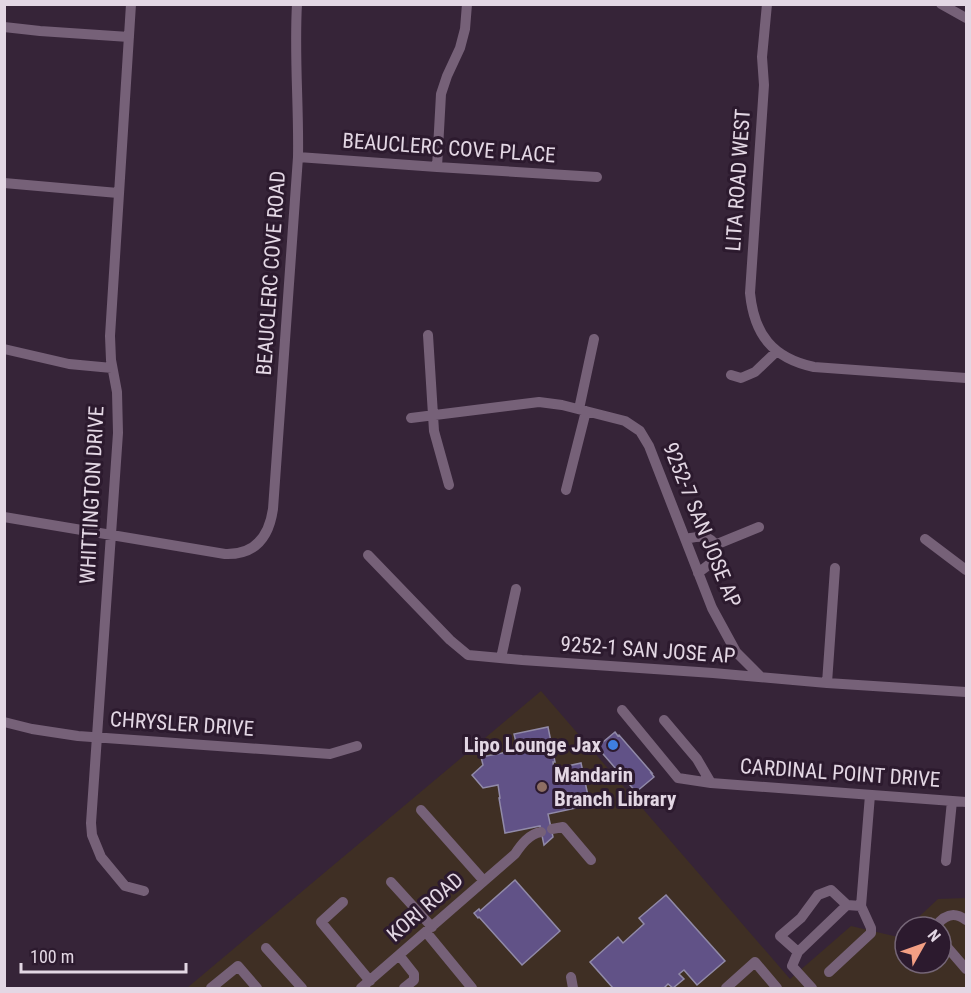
<svg xmlns="http://www.w3.org/2000/svg" width="971" height="993" font-family="'Roboto Condensed',sans-serif">
	<style>
		.commercial { fill: #3f2f24 }
		.building { fill: #615287; stroke: #918aa8; stroke-width: 1.5 }
		.lines { fill: none; stroke-linecap: round; stroke-linejoin: round }
		.minor { stroke: #766178; stroke-width: 10 }
		.shop-dot { fill: #3f7fe0; stroke: #2c1a2e; stroke-width: 2 }
		.education-dot { fill: #8d6e63; stroke: #2c1a2e; stroke-width: 2 }
		.labels { text-anchor: middle; dominant-baseline: central; stroke-width: 6; stroke-linejoin: round; paint-order: stroke }
		.street-label { font-size: 21px; fill: #e3d7e4; stroke: #2c1a2e }
		.poi-label { font-size: 21px; font-weight: bold; fill: #e3d7e4; stroke: #2c1a2e; text-anchor: end }
	</style>
	<rect width="100%" height="100%" fill="#362438"/>
	<!-- commercial -->
	<path class="commercial" d="M541 691 790 979 851 926 898 937 905 930V963H941V927H908L938 899 966 898V988H187Z"/>
	<!-- building -->
	<path class="building" d="M548 727 555 762H553L554 769 581 763 590 805 548 814 553 837 544 845 540 826 505 833 499 798H500L498 785 483 788 472 775 483 765 481 757 518 750 514 734Z
		M615 732 618 736 619 735 652 773H651L654 777 636 792 597 747Z
		M515 880 560 931 522 965 479 917 478 918 474 913 479 909 480 911Z
		M666 895 725 961 697 985 684 970 679 974 684 979 673 988 668 984 664 988H613L590 962 618 937 623 943 644 924 639 918Z"/>
	<g class="lines">
		<!-- minor -->
		<path class="minor" d="M131 4 110 336 111 360 117 392 118 433 91 823 92 835 101 857 125 886 144 891
			M767 4 762 57 764 85 750 293C754 334 772 358 814 367L966 378
			M941 4 966 18
			M4 27 40 31 129 37
			M298 157 437 167 597 177
			M437 167 441 94 447 76 460 48 465 29 467 4
			M4 183 118 193
			M428 335 434 431 449 485
			M4 349 69 364 112 368
			M731 375 741 378 755 372 776 352
			M579 409 594 339
			M411 418 539 402 562 405 625 421 640 431 649 446 712 608 736 652 761 677
			M566 490 586 411
			M4 517 225 554C255 555 269 537 273 509L298 157C299 106 294 55 297 4
			M685 539C697 537 709 533 716 546 718 550 718 552 717 556 713 563 704 568 698 573
			M925 539 966 570
			M715 545 759 527
			M368 555 450 640 468 655 522 660 713 673 827 683 966 692
			M501 658 516 589
			M827 683 835 568
			M622 710 678 778 711 783 966 802
			M664 720 697 759 711 783
			M4 722 32 729 78 736 330 754 357 746
			M421 810 484 881
			M552 829 563 827 591 860
			M946 861 952 801
			M391 882 432 927
			M343 902 321 922 370 981
			M935 927C944 915 954 911 966 920
			M426 932 472 988
			M941 940 966 969
			M266 948 302 988
			M798 952 780 936 801 918 818 895 831 890 847 905
			M399 955 414 974V980L404 988
			M829 972 871 933V928L861 906 870 795
			M571 977 573 988
			M211 988 238 966 257 988
			M361 988 515 854C521 845 529 834 541 832
			M726 988 755 962 777 988
			M812 988 792 966 798 952 847 905 861 906"/>
	</g>
	<!-- markers -->
	<circle class="shop-dot" cx="613" cy="745" r="6"/>
	<circle class="education-dot" cx="542" cy="787" r="6"/>
	<g class="labels">
		<!-- street labels -->
		<g class="street-label">
			<text transform="translate(449 148) rotate(4)">BEAUCLERC COVE PLACE</text>
			<text transform="translate(738 180) rotate(-86)">LITA ROAD WEST</text>
			<text transform="translate(271 273) rotate(-86)">BEAUCLERC COVE ROAD</text>
			<text transform="translate(92 495) rotate(-87)">WHITTINGTON DRIVE</text>
			<text transform="translate(702 525) rotate(68)">9252-7 SAN JOSE AP</text>
			<text transform="translate(648 650) rotate(4)">9252-1 SAN JOSE AP</text>
			<text transform="translate(182 724) rotate(4)">CHRYSLER DRIVE</text>
			<text transform="translate(840 773) rotate(4)">CARDINAL POINT DRIVE</text>
			<text transform="translate(425 907) rotate(-41)">KORI ROAD</text>
		</g>
		<!-- poi labels -->
		<g class="poi-label">
			<text x="601" y="745">Lipo Lounge Jax</text>
			<text x="554" y="775" text-anchor="start">Mandarin<tspan x="554" dy="24">Branch Library</tspan></text>
		</g>
	</g>
	<!-- border -->
	<rect width="971" height="993" fill="none" stroke="#e3d7e4" stroke-width="12"/>
	<!-- north arrow -->
	<g transform="translate(923 945) rotate(50)"><circle r="28" fill="#2c1a2e" stroke="#756677" stroke-width="1.5"/>
	<path d="M0-4.5L10 22L0 15L-10 22Z" fill="#f39f84"/>
	<text y="-9" font-size="16" font-weight="bold" text-anchor="middle" fill="#e3d7e4">N</text>
	</g>
	<!-- scale -->
	<path d="M21 963v9h165v-9" fill="none" stroke="#e3d7e4" stroke-width="3"/>
	<text x="30" y="963" font-size="18" fill="#e3d7e4" stroke="#2c1a2e" stroke-width="4.5" paint-order="stroke">100 m</text>
</svg>
